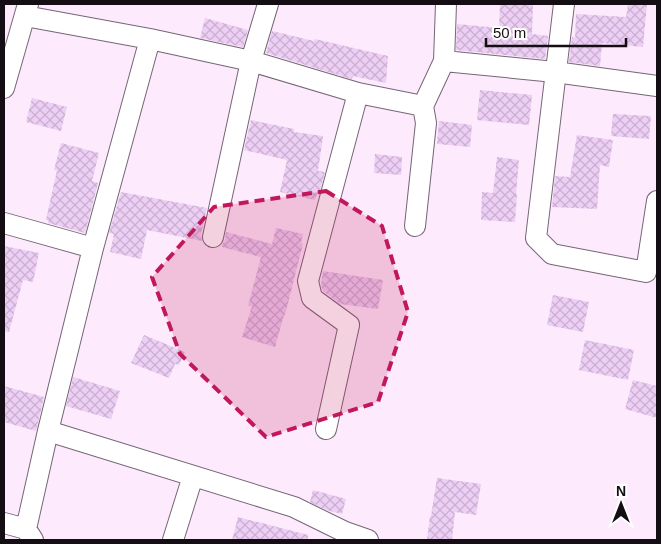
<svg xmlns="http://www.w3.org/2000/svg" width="661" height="544" font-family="Arial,sans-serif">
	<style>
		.building { fill: url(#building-cross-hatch) }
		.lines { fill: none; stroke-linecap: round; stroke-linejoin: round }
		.minor-casing { stroke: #756675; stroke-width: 22 }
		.minor { stroke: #fff; stroke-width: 20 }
		.marked { fill: #c2185b; fill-opacity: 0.2; stroke: #c2185b; stroke-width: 4; stroke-dasharray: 10 6; stroke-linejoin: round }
	</style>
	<defs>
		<pattern id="building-cross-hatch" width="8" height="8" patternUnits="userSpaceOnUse" patternTransform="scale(1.25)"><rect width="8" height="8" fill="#edcef4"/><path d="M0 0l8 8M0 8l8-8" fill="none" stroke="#cab0d0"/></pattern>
	</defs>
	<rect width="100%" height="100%" fill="#fdebfd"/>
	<!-- building -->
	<path class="building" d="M500 4H533L532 34 548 36 545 59 456 50 457 24 499 28Z
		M628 4H647L643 47 602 43 600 66 569 62 572 37 575 38 576 14 626 17Z
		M205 18 248 30 243 47 200 38Z
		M272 31 314 41 315 39 388 56 386 83 353 76 352 79 348 78 266 53Z
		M480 90 532 95 529 125 477 120Z
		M32 98 67 107 61 131 26 122Z
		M613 114 651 116 649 139 611 136Z
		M251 120 294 129V132L323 136 318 171 325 172 319 194H317L315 200 280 192 287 160 244 150Z
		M439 121 472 125 470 147 437 144Z
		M577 135 613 140 609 167 600 165 597 209 552 207 555 176 570 177Z
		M61 143 99 153 92 181 98 183 97 187 85 233 48 223 49 221 46 220 57 170H54Z
		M375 154 402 157 401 175 374 173Z
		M497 157 519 160 516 194 517 195 515 222 481 220 482 192 493 193Z
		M121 192 207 208 201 234 202 241 147 230 141 259 110 252 114 234 109 233Z
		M276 228 303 234 301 243 303 244 285 315H284L275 347 242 337 252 306H248L261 257 222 247V245L225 240 226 232 272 244Z
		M4 246 39 253 33 282 23 280 9 332 4 331Z
		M323 271 383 280 378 309 340 304 323 291 321 285Z
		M553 295 589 302 583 332 547 325Z
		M144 335 185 352 179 365 175 364 169 378 131 363Z
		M585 340 634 350 628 380 579 370Z
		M73 377 120 391 111 419 66 406Z
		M633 380 657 386V418L625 409Z
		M4 386 44 397 36 431 4 422Z
		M437 478 481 484 476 515 455 512 452 540H427L430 516H431Z
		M313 490 346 499 342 514 326 510 310 502Z
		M238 517 308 535V540H232Z"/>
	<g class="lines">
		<defs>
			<path id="minor" d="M564 4 536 238 552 254 646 272 657 201
				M25 16 150 39 251 61 358 93 423 106
				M444 61 555 72 657 86
				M4 88 28 4
				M4 223 93 248
				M415 226 426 123 423 106 444 61 446 4
				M213 237 251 61 268 4
				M326 429 349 325 312 298 308 281 358 93
				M48 431 93 248 150 39
				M4 523 26 529 33 540
				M26 529 48 431 294 507 345 532 368 540
				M173 540 193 476"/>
		</defs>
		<!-- minor casing -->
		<use href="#minor" class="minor-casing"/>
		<!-- minor -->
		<use href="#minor" class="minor"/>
	</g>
	<!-- marked area -->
	<path class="marked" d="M326 191 382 226 408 312 378 402 266 437 180 354 152 277 214 207Z"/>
	<!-- border -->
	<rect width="661" height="544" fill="none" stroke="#140e14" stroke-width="10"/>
	<!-- north arrow -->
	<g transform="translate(621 504)" stroke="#ffffff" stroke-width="4" paint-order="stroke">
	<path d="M0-4L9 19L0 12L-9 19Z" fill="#140e14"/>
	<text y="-8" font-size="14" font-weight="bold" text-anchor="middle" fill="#140e14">N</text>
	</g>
	<!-- scale -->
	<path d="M486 38v8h140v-8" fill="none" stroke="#140e14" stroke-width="2.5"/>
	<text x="493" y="38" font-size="15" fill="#140e14" stroke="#ffffff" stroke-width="4" paint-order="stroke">50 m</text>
</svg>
